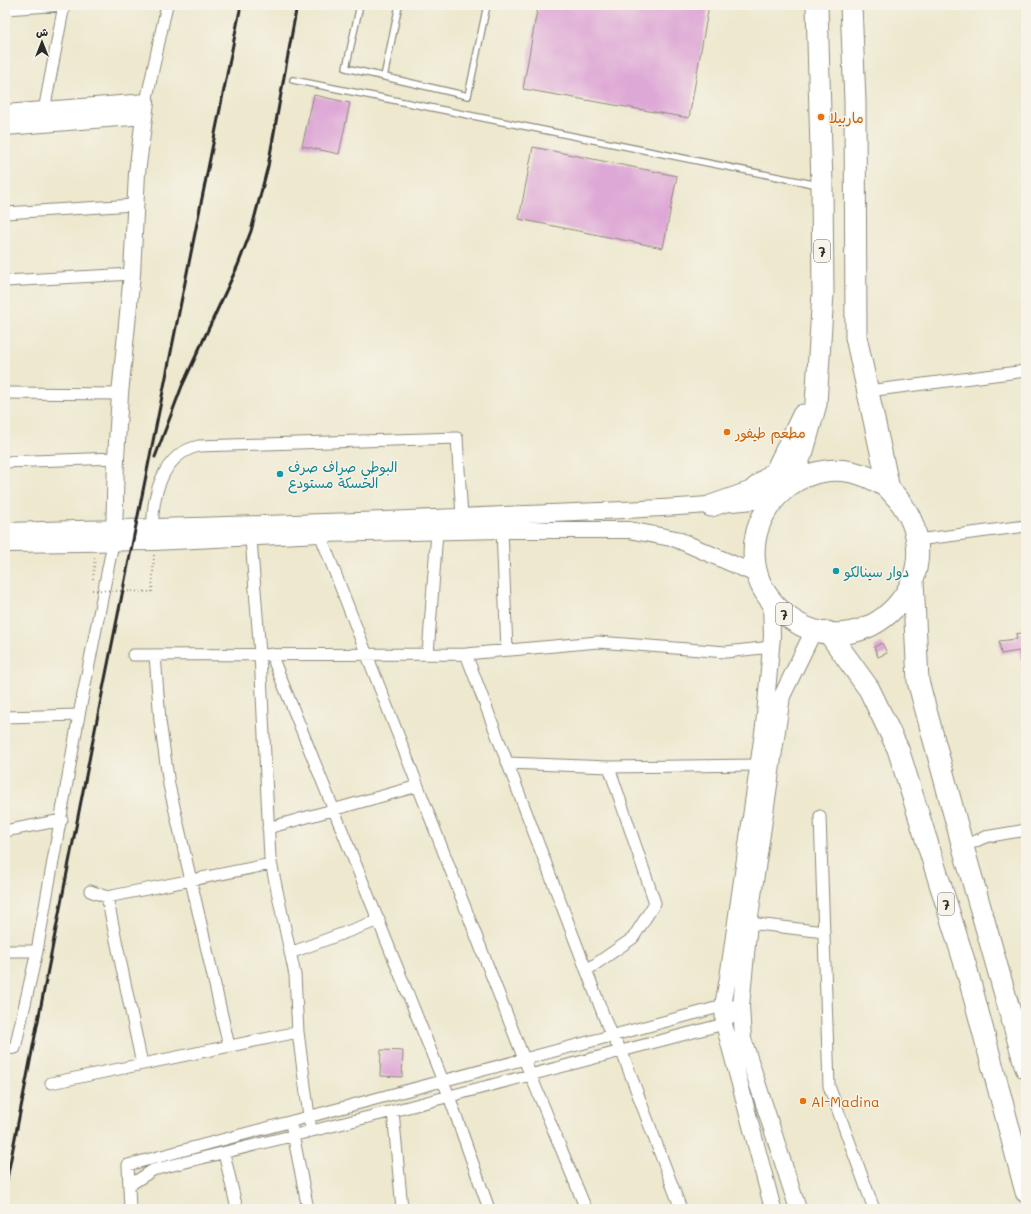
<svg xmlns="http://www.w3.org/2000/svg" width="1031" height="1214" font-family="Mali,'Playpen Sans Arabic',sans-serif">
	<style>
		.building { fill: #dea8d6 }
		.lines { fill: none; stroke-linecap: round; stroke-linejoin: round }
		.lane-casing { stroke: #8c8a7c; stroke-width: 8 }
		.street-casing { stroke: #8c8a7c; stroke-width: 13 }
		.secondary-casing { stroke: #8c8a7c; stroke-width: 18 }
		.highway-casing { stroke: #8c8a7c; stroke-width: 23 }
		.path { stroke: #8c8a7c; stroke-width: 2; stroke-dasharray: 1 3; stroke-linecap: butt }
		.lane { stroke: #fff; stroke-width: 5.5 }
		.street { stroke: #fff; stroke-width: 11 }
		.secondary { stroke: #fff; stroke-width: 16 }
		.highway { stroke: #fff; stroke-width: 21 }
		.rail { stroke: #2b2b2b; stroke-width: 3 }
		.path-bridge { stroke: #8c8a7c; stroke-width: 2; stroke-dasharray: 1 3; stroke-linecap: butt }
		.food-dot { fill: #e8710a; stroke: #f7f3e8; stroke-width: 1.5 }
		.culture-dot { fill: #0f9aa8; stroke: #f7f3e8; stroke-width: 1.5 }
		.labels { text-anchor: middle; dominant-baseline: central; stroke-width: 3; stroke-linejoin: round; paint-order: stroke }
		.shield { fill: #f7f3e8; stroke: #686764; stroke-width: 1 }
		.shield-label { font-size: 13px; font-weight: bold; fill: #2b2b2b }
		.food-label { font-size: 14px; fill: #c56008; stroke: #f7f3e8; text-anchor: start }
		.culture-label { font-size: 14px; fill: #0d838f; stroke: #f7f3e8; text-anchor: start }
	</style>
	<rect width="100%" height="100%" fill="#f7f3e8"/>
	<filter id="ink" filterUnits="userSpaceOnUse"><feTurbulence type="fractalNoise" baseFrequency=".025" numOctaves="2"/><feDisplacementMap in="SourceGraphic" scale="8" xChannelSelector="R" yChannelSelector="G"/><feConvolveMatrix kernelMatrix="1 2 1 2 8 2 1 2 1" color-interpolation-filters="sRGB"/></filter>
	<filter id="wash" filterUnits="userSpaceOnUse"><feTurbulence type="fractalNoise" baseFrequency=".012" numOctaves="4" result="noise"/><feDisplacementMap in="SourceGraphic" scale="16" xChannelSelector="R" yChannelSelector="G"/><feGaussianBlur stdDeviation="0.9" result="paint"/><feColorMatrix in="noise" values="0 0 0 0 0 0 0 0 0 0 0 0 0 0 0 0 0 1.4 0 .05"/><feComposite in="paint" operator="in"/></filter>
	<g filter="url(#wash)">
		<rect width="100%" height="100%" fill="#ede8ce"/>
		<g id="blocks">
			<!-- building -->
			<path class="building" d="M538 5H709L689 118 523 89Z
				M314 95 350 103 339 154 302 146Z
				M533 147 677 176 663 248 519 219Z
				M1026 632V661H1021L1019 651 1001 654 999 641 1017 639 1016 634Z
				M882 643 887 653 878 657 874 647Z
				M381 1050 403 1051 402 1077 380 1076Z"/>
		</g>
	</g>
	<g filter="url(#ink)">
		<use href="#blocks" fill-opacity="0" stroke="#8c8a7c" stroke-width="1"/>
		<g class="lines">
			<defs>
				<path id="lane" d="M360 5 346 68 468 96 487 5
					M384 77 399 5
					M293 80 818 185"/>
				<path id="street" d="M5 9 64 5
					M146 102 167 5
					M43 116 64 5
					M5 213 134 205
					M5 281 132 274
					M868 391 1026 371
					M5 393 120 394
					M5 462 116 458
					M502 530 507 650
					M153 533C151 499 161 454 199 446L457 438 462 517
					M320 534 524 1059 586 1209
					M251 539 260 654 270 858 295 975 298 1032 310 1124
					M917 540 1026 526
					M271 654 449 1096 489 1209
					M428 654 437 532
					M466 654 611 1035 622 1052 681 1209
					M133 655 466 654 598 642 726 652 771 647
					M155 655 160 721 169 785 229 1046
					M5 717 79 715
					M508 763 609 767 758 765
					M820 816 829 1086 874 1209
					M268 828 418 786
					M5 831 62 820
					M963 847 985 837 1026 830
					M90 891 107 897 271 864
					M107 897 142 1064
					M749 923 824 932
					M5 951H37
					M290 953 379 920
					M587 970 633 938 655 903 609 767
					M5 1049 15 1048 37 951 79 715 113 543
					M51 1083 298 1032
					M393 1111 402 1209
					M292 1129 308 1209
					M224 1153 237 1209
					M130 1209 128 1165 723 1006H741L724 1024 393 1111 153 1170 130 1185"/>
				<path id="secondary" d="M5 113 146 102 137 173 132 274 120 394 116 458 114 539
					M5 127 144 116
					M5 531C171 527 338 523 504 515 594 511 685 509 774 499
					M5 544 154 542 320 534 502 530H629L676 539 758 575
					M771 600 772 636 764 726 728 978 723 1006 724 1024 773 1209
					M798 1209 743 1039 741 1006 749 923 782 696 814 630"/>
				<path id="highway" d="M851 5 855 101 856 337 889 489C971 571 859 682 781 611 708 545 797 424 889 489
					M783 489 803 451 816 404 823 293 822 186 817 5
					M711 506 751 492 776 471 803 415
					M913 580 918 681 963 847 1026 1068
					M828 632 869 689 898 749 966 967 1026 1192"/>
			</defs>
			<!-- lane casing -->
			<use href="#lane" class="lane-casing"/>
			<!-- street casing -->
			<use href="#street" class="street-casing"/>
			<!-- secondary casing -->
			<use href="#secondary" class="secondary-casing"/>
			<!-- highway casing -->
			<use href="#highway" class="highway-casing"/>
			<!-- path -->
			<path class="path" d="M93 579 95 557
				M152 592 154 555"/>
			<!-- lane -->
			<use href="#lane" class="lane"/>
			<!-- street -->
			<use href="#street" class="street"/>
			<!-- secondary -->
			<use href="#secondary" class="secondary"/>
			<!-- highway -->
			<use href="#highway" class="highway"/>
			<!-- rail -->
			<path class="rail" d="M155 457 182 386 238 265 251 231 268 166 297 5
				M5 1189 103 689 241 5"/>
			<!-- path-bridge -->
			<path class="path-bridge" d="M92 590 152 592"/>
		</g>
	</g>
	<!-- markers -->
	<g class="food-dot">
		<circle cx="821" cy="117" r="4"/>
		<circle cx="727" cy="432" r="4"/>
		<circle cx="803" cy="1101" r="4"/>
	</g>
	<g class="culture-dot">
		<circle cx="280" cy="474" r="4"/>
		<circle cx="836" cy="571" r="4"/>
	</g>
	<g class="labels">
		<!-- shield labels -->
		<g class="shield">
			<rect x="814" y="240" width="16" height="22" rx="3"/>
			<rect x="776" y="603" width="16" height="22" rx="3"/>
			<rect x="938" y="893" width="16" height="22" rx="3"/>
		</g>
		<g class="shield-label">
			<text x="822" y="251">7</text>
			<text x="784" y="614">7</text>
			<text x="946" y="904">7</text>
		</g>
		<!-- food labels -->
		<g class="food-label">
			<text x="829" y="117">ماربيلا</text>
			<text x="735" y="432">مطعم طيفور</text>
			<text x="811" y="1101">Al-Madina</text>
		</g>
		<!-- culture labels -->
		<g class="culture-label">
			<text x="288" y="466">البوطي صراف صرف<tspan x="288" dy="16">الحسكة مستودع</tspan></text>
			<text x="844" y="571">دوار سينالكو</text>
		</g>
	</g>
	<!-- margin -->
	<rect width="1031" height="1214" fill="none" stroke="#f7f3e8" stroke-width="20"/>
	<!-- north arrow -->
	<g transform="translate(42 42)" stroke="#f7f3e8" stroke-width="3" paint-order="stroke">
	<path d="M0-3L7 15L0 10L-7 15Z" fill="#2b2b2b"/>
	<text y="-6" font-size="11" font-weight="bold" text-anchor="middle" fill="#2b2b2b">ش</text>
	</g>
</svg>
